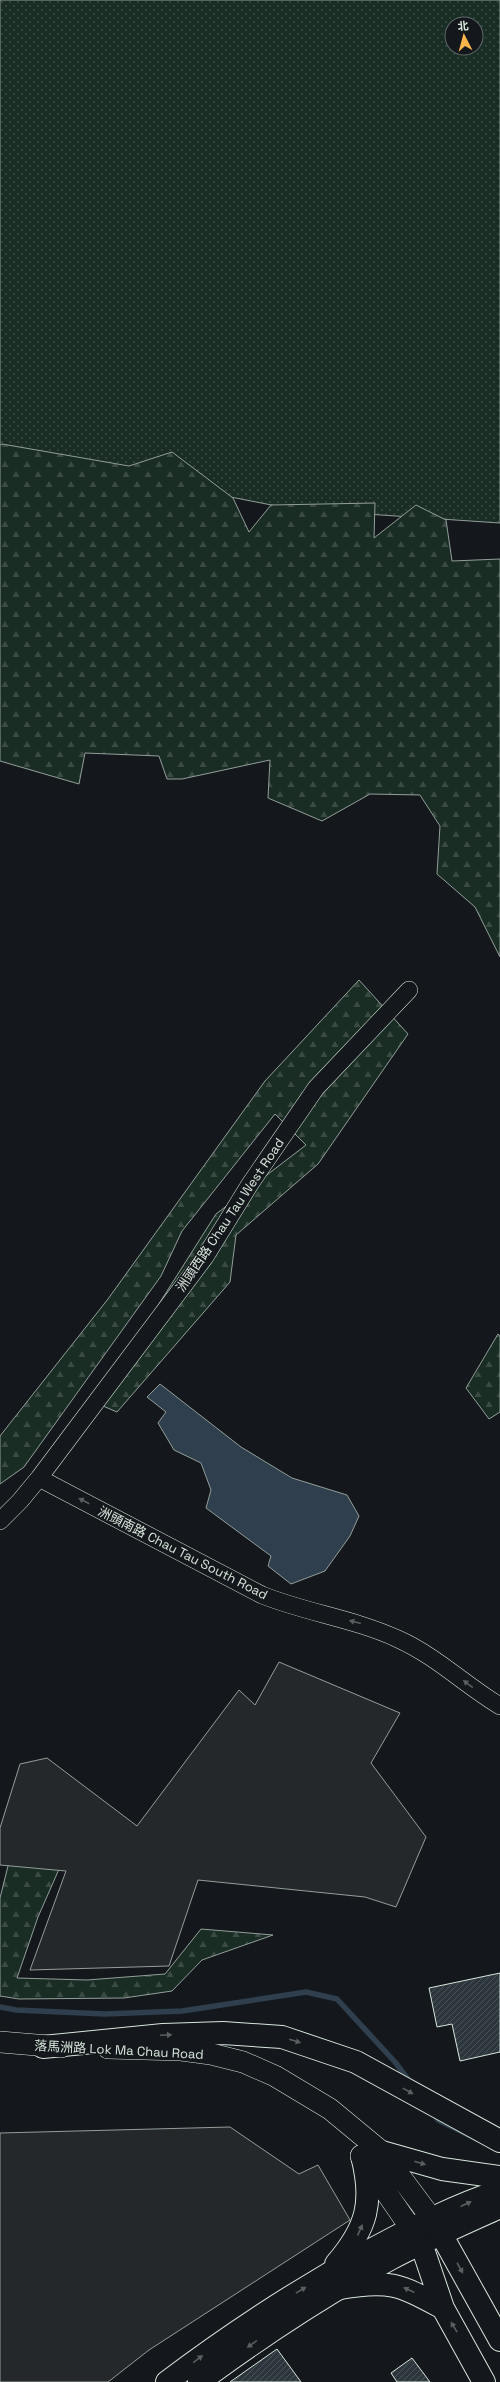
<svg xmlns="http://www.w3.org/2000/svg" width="500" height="2382" font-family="'Space Grotesk','Noto Sans SC',sans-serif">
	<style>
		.grass { fill: url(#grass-dots); stroke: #939e99; fill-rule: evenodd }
		.forest { fill: url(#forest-firs); stroke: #939e99 }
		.parking { fill: #24282b; stroke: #939e99 }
		.water { fill: #2f3f4d; stroke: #939e99 }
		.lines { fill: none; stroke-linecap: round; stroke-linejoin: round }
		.stream { stroke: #2f3f4d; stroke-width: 5.5 }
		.building { fill: url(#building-hatch); stroke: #d8e6dc }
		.minor-casing { stroke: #d8e6dc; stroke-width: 18 }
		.tertiary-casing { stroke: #d8e6dc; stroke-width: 22 }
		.secondary-casing { stroke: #d8e6dc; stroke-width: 24 }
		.primary-casing { stroke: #d8e6dc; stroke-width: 24 }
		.motorway-casing { stroke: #d8e6dc; stroke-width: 24 }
		.minor { stroke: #14181c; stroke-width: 17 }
		.tertiary { stroke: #14181c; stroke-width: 21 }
		.secondary { stroke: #14181c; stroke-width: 22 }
		.primary { stroke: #14181c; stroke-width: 22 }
		.motorway { stroke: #14181c; stroke-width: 22 }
		.oneway { fill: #59605f }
		.labels { text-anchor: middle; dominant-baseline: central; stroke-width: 3; stroke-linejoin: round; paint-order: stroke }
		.street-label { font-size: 13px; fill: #d8e6dc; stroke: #14181c }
	</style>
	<defs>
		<pattern id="grass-dots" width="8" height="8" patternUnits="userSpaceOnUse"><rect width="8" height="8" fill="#1a2d24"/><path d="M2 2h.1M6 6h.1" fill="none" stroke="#3b4b43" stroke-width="1.8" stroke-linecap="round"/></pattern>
		<pattern id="forest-firs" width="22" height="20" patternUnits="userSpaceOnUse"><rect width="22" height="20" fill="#1a2d24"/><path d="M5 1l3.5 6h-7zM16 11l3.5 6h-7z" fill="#3b4b43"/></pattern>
		<pattern id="building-hatch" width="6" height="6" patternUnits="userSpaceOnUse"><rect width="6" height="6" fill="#2c363c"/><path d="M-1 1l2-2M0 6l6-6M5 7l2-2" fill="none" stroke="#4a5358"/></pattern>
	</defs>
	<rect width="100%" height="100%" fill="#14181c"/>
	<!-- grass -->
	<path class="grass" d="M0 0H500V523L292 509 0 452ZM452 24H476V48H452Z"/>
	<!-- forest -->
	<path class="forest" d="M2 444 129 466 172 452 233 498 249 532 271 505 375 503 374 538 416 505 446 520 452 561 500 559V957L475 907 437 874 440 826 420 795 370 794 322 821 268 798 270 760 182 779H167L159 756 85 753 79 784 0 761V445Z
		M359 980 408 1034 318 1164 236 1235 230 1282 117 1412 96 1403 216 1214 306 1145 275 1114 182 1231 161 1276 24 1467 0 1484V1436L108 1299 265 1081Z
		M498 1334 500 1336V1412L489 1419 466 1388Z
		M78 1826 38 1917 17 1978 87 1980 165 1974 201 1929 273 1935 202 1960 172 1991 124 1998 19 1999 0 1996V1898L14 1842Z"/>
	<!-- parking -->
	<path class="parking" d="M279 1662 400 1713 371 1763 426 1837 396 1907 365 1897 198 1880 169 1966 30 1970 66 1871 0 1865V1828L20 1764 47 1758 137 1826 239 1690 255 1705Z
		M230 2127 299 2174 318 2165 350 2220 149 2350 108 2382H0V2133Z"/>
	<!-- water -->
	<path class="water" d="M160 1384 241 1447 292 1478 347 1495 359 1516 350 1536 325 1571 291 1584 268 1566 271 1556 206 1508 211 1490 201 1463 174 1450 158 1423 166 1412 147 1397Z"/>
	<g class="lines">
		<!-- stream -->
		<path class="stream" d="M0 2007 16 2010 105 2014 182 2011 306 1992 337 1999 395 2062 410 2082
			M434 2114 438 2120 479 2140"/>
	</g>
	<!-- building -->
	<path class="building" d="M500 1973V2052L460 2061 452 2024 437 2027 429 1988Z
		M277 2349 301 2382H230Z
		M412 2358 430 2382H397L391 2373Z"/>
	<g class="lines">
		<defs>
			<path id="minor" d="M39 1478 262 1595C307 1613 355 1619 398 1639 436 1656 465 1685 500 1706
				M0 1521 20 1501 39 1478 205 1257 250 1184 316 1088 409 990"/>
			<path id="tertiary" d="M0 2042 61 2047
				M108 2048 181 2050 211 2054 243 2062 275 2076 330 2109 382 2152 432 2219 440 2233
				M361 2156 421 2243"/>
			<path id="secondary" d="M382 2152 442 2169 500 2177
				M336 2264C367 2228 374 2202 362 2156
				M167 2382C232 2333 299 2289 371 2250 412 2228 455 2205 500 2191
				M199 2382C260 2337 323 2295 390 2259 426 2240 463 2224 500 2207"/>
			<path id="primary" d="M43 2047 163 2035 223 2033 282 2037 356 2062 500 2141
				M421 2243 443 2308 484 2382
				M340 2288C390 2279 400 2285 443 2308"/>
			<path id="motorway" d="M441 2234 500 2340"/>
		</defs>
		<!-- minor casing -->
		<use href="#minor" class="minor-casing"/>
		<!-- tertiary casing -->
		<use href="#tertiary" class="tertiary-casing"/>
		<!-- secondary casing -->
		<use href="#secondary" class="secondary-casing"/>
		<!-- primary casing -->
		<use href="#primary" class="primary-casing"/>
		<!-- motorway casing -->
		<use href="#motorway" class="motorway-casing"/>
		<!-- minor -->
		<use href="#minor" class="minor"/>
		<!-- tertiary -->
		<use href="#tertiary" class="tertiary"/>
		<!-- secondary -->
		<use href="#secondary" class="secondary"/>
		<!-- primary -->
		<use href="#primary" class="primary"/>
		<!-- motorway -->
		<use href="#motorway" class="motorway"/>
	</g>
	<!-- one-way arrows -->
	<defs><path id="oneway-solid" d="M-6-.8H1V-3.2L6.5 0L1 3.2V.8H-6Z"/></defs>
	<g class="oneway">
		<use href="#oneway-solid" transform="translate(84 1501) rotate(-152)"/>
		<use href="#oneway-solid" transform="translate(355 1622) rotate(-165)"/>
		<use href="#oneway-solid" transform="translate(468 1684) rotate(-143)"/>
		<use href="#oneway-solid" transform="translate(166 2035) rotate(-3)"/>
		<use href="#oneway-solid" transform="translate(295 2041) rotate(17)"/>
		<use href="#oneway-solid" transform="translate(408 2091) rotate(29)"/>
		<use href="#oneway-solid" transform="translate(420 2163) rotate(16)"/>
		<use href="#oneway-solid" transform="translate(466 2204) rotate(-24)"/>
		<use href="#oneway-solid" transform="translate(360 2230) rotate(-66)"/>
		<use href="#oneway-solid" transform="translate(460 2268) rotate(61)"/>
		<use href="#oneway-solid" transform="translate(301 2290) rotate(-31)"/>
		<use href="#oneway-solid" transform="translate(409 2290) rotate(-156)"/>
		<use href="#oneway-solid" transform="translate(454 2327) rotate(-121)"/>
		<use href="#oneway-solid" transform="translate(252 2344) rotate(145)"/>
		<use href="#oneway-solid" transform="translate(198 2359) rotate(-37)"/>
	</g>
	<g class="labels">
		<!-- street labels -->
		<g class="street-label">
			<text transform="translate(230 1215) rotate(-56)">洲頭西路 Chau Tau West Road</text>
			<text transform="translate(183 1553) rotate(27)">洲頭南路 Chau Tau South Road</text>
			<text transform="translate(119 2050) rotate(3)">落馬洲路 Lok Ma Chau Road</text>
		</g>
	</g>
	<!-- north arrow -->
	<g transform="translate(464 36) rotate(354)"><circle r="19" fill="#14181c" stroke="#626a69"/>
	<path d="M0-3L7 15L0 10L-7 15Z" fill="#ffb74d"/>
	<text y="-6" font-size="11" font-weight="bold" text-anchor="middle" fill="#d8e6dc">北</text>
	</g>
</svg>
